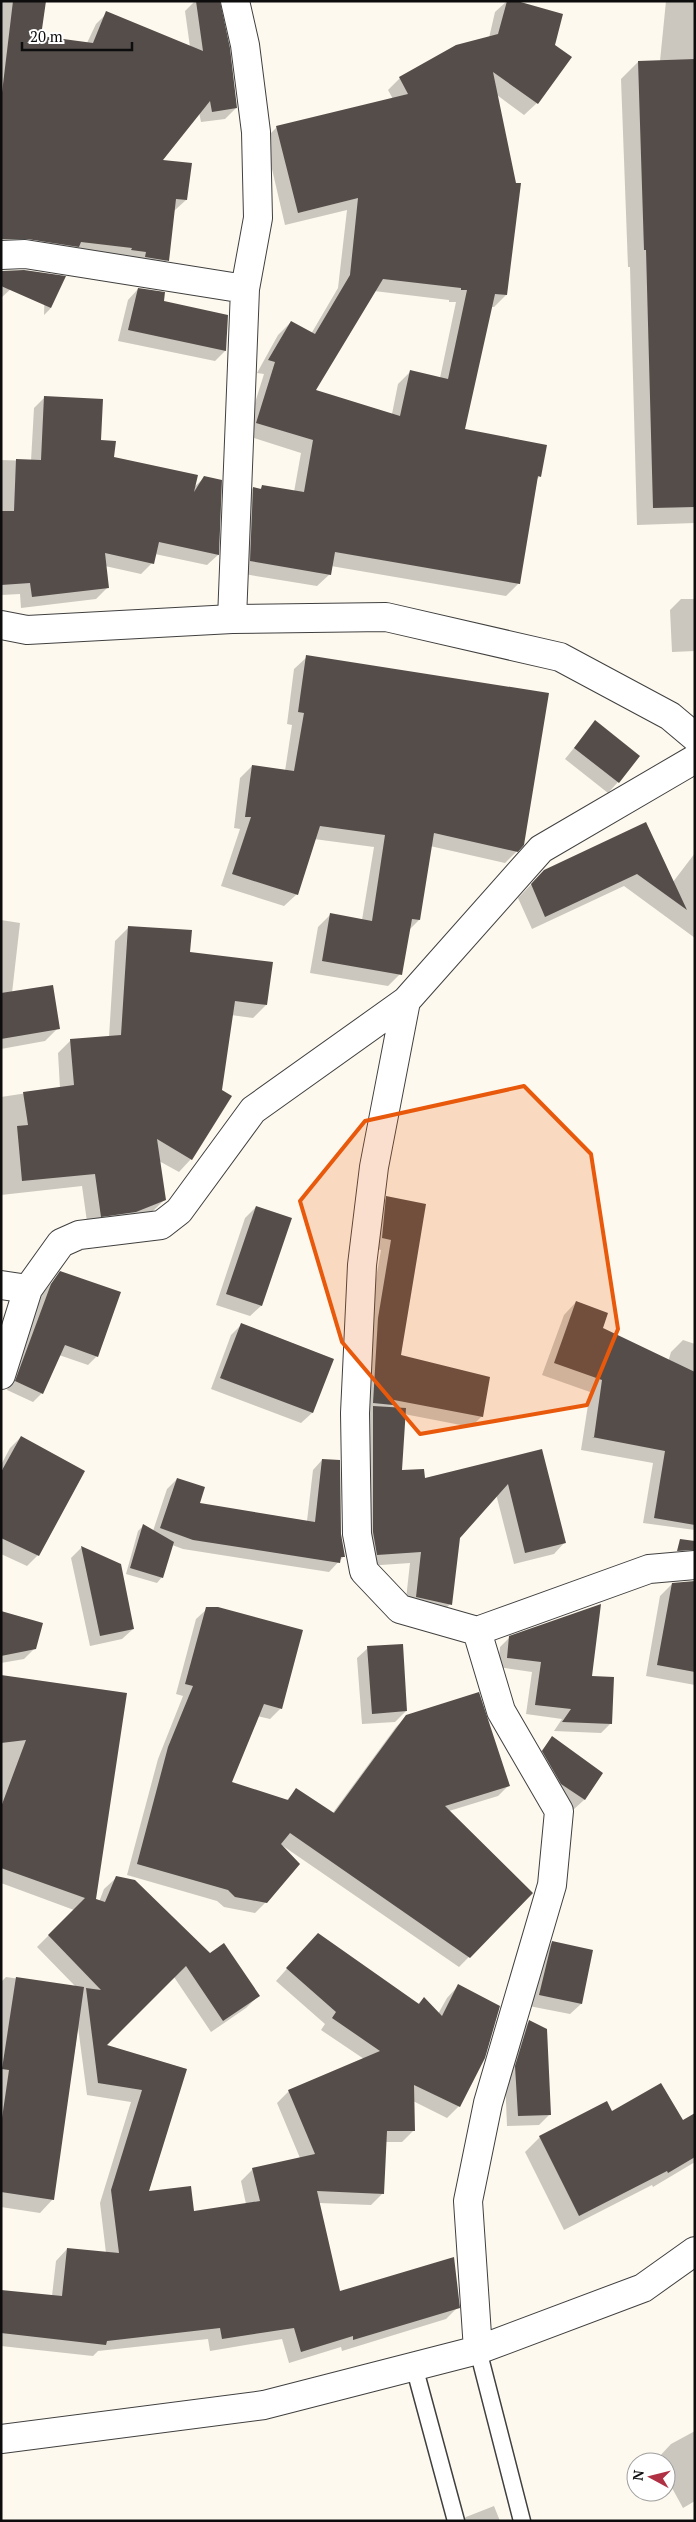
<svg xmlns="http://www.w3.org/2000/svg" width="696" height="2522" font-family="'PT Serif',serif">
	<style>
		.shadow { fill: #0003; fill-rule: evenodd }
		.building { fill: #554d4a; fill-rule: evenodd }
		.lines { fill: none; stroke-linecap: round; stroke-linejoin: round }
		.service-casing { stroke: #404040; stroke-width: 19 }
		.minor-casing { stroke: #404040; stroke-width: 30 }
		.tertiary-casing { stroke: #404040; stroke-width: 30 }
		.service { stroke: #fff; stroke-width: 16 }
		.minor { stroke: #fff; stroke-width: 28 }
		.tertiary { stroke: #fff; stroke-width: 28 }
		.marked { fill: #e8590c; fill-opacity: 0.2; stroke: #e8590c; stroke-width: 4; stroke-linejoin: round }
	</style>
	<rect width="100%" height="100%" fill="#fef9ee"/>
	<!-- shadow -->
	<path class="shadow" d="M1 1H45L40 37 87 43 96 24 107 13 190 47 185 11 195 1H219L236 108 225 119 201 122 199 112 161 160 186 200 174 211 167 260 156 271 41 253 42 232 23 238 12 249 1 250Z
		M507 1H512L554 45 570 58 537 103 524 115 497 95 506 295 494 307H491L464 430 540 476 537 479 519 583 506 596 331 566 330 574 317 586 238 573 241 500 253 488 259 490 262 487 294 492 301 453 245 435 264 374 257 373 278 335 291 322 311 334 338 288 347 210 285 225 265 139 277 127 393 99 388 90 400 78 489 38 495 12ZM374 291 449 300V302H456L440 378 410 372 398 384 392 414 314 391Z
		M666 1H695V523L637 525 630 267H628L621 79 638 62 660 61Z
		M1 271H16L13 287 1 298Z
		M64 277 50 309 44 315 45 280Z
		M138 289 162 302 227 316 225 351 215 361 118 341 128 300Z
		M45 397 100 441 113 458 194 487 204 478 218 555 207 565 155 554 152 563 141 574 105 566 107 588 96 599 21 608 20 594 1 595V460L31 461 34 408Z
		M681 599H695V651L672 652 670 610Z
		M307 657 517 851 505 863 430 846 419 920 409 930 400 974 388 986 310 973 318 927 330 915 362 920 374 847 314 839 297 894 284 906 221 886 240 829 234 828 240 778 252 766 285 771 292 725 287 724 294 669Z
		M595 722 618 782 608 793 565 759Z
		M646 824 673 882 695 853V938L624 886 532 929 518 898 544 871Z
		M1 920 20 923 12 993 58 1028 45 1041 1 1049Z
		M128 928 189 953 266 1005 253 1018 231 1015 191 1159 179 1172 159 1161 165 1199 152 1212 88 1229 82 1186 1 1195V1097L60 1088 58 1053 71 1040 109 1037 115 941Z
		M387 1198 425 1205 400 1356 482 1416 471 1427 404 1414 400 1472 423 1480 541 1451 565 1542 554 1554 514 1564 496 1494 459 1537 450 1604 439 1616 405 1608 410 1563 366 1566 367 1330 381 1250 372 1248 376 1208Z
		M256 1207 290 1219 261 1306 250 1316 216 1305 245 1218Z
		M61 1272 97 1356 88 1365 59 1355 42 1393 33 1402 7 1390 42 1294Z
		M576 1302 601 1329 668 1362 671 1352 683 1340 695 1344V1530L643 1523 653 1463 581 1450 590 1392 542 1375 564 1315Z
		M242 1324 333 1359 312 1413 301 1423 211 1389 231 1335Z
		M21 1437 38 1555 27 1566 1 1554V1465L10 1448Z
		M322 1460 344 1556 329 1572 183 1549 172 1545 162 1577 157 1583 126 1574 138 1531 143 1526 153 1531 167 1489 177 1479 198 1504 307 1521 313 1470Z
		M81 1548 119 1565 133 1629 122 1639 90 1646 71 1558Z
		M695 1582V1685L646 1676 660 1596 672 1584Z
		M207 1609 281 1708 270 1719 257 1716 230 1783 286 1801 296 1790 332 1814 396 1727 407 1716 509 1785 498 1796 449 1811 532 1893 459 1967 283 1846 266 1902 255 1913 224 1907 217 1901 127 1875 158 1759 183 1696 176 1694 196 1619Z
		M1 1612 35 1648 24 1659 1 1663Z
		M510 1637 590 1677 611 1723 601 1733 554 1731 562 1719 526 1714 532 1672 498 1667 500 1647Z
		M368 1648 406 1711 395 1722 362 1724 357 1658Z
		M1 1676 94 1900 99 1902 104 1889 116 1878 258 1996 246 2008 211 2032 174 1977 104 2045 186 2069 148 2193 193 2213 246 2204 241 2181 253 2169 300 2158 277 2103 289 2091 364 2059 321 2030 325 2024 276 1981 318 1934 418 2004 424 1998 438 2014 447 1998 458 1986 459 2106 447 2118 413 2101 414 2130 402 2142H385L382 2194 371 2205 319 2203 339 2293 458 2307 446 2319 342 2351 341 2347 289 2363 282 2339 210 2351 208 2339 98 2351 93 2356 1 2346V2291L52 2296 56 2261 67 2249 106 2253 100 2203 131 2102 87 2095 78 2027 53 2199 40 2213 1 2207V1982L6 1977 76 1987 37 1947 74 1910 1 1883Z
		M552 1738 602 1774 584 1800 573 1810 551 1794 532 1762Z
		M552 1943 592 1951 581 2004 570 2014 529 2006 541 1953Z
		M529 2022 550 2114 539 2125 507 2126 505 2077 518 2032Z
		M611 2113 683 2122 695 2115V2162L653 2187 652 2185 564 2230 525 2152 540 2137Z
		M695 2431V2501L683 2508 666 2477V2462H658L657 2459 671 2444Z
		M494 2506 500 2521H462L466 2517Z"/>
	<!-- building -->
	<path class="building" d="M13 1H46L41 36 93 43 106 11 203 51 196 1H220L230 48 237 108 212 112 210 101 163 160 192 163 187 200 176 199 169 261 145 257 146 252 131 250 132 248 81 242 79 247 27 239H1V101Z
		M507 1H517L563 14 555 45 572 57 538 104 493 72 516 183H521L507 295 495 294 465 429 547 445 541 477 538 476 520 584 335 552 331 575 250 561 253 487 261 489 262 485 304 492 313 440 256 423 275 362 268 360 291 321 315 334 350 275 358 198 298 213 276 126 408 94 399 77 456 45 498 34ZM383 279 461 288V290H467L448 379 410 370 400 416 316 390Z
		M695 59V507L653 508 646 250H644L638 61Z
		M24 270 66 276 51 308 1 286V271Z
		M138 288 165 292 164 301 228 315 226 351 128 330Z
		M44 396 103 399 101 440 116 441 114 457 198 475 194 492 204 476 222 480 219 555 159 542 154 564 105 553 109 588 32 597 30 583 1 585V511H14L16 459 41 460Z
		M306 655 549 693 524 845 518 852 434 833 420 920 412 919 402 975 322 961 330 913 372 921 385 835 320 826 298 895 232 874 251 817H245L252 765 294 771 304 713 298 712Z
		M595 720 640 756 619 783 574 748Z
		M646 822 687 910 637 874 545 917 531 884 544 870Z
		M128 926 192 930 190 952 273 962 267 1005 235 1001 222 1090 232 1096 192 1160 157 1139 166 1200 136 1212 101 1217 95 1174 22 1181 17 1126 28 1125 23 1092 74 1085 70 1039 121 1035Z
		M53 985 60 1029 1 1039V993Z
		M386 1196 426 1204 401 1355 490 1377 483 1417 394 1400 393 1405 373 1403 378 1318 391 1240 382 1238Z
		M256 1206 292 1218 262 1306 226 1294Z
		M60 1271 121 1292 98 1357 65 1345 43 1394 15 1381 51 1284Z
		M576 1301 608 1313 603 1328 695 1372V1525L654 1518 665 1451 592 1437H594L602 1380 554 1363Z
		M241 1323 334 1359 313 1413 220 1378Z
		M373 1406 406 1408 402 1470 424 1469 425 1478 542 1449 566 1543 525 1553 508 1484 460 1538 452 1605 416 1597 421 1552 377 1555 373 1532Z
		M21 1436 85 1471 39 1556 1 1538V1472Z
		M322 1459 340 1460 341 1534 345 1557H341L340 1563 193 1540 160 1528 177 1478 205 1487 200 1503 315 1522Z
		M143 1524 174 1542 163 1578 130 1568Z
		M680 1539 695 1541V1550L677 1551Z
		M81 1546 121 1564 134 1629 100 1636Z
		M695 1581V1672L657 1665 672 1583Z
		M601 1604 592 1676 614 1677 612 1724 562 1722 571 1709 535 1705 541 1662 507 1658 509 1636Z
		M206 1607H218L303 1630 282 1709 264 1704 232 1782 288 1800 296 1788 334 1813 406 1715 479 1692 510 1786 445 1806 533 1893 470 1958 290 1833 281 1844 300 1864 267 1903 235 1897 228 1890 137 1864 168 1747 193 1686 185 1684Z
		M1 1611 43 1623 36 1649 1 1656Z
		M403 1644 407 1711 372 1714 367 1646Z
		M1 1675 127 1693 96 1899 105 1902 116 1876 135 1880 210 1953 224 1943 260 1996 223 2021 186 1966 107 2045 187 2069 149 2191 191 2186 194 2211 260 2201 252 2168 315 2154 288 2090 380 2051 332 2018 336 2012 286 1968 318 1933 419 2004 424 1997 442 2016 458 1984 500 2006 485 2058 460 2107 414 2085 415 2131H387L384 2194 317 2191 340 2291 454 2257 460 2308 353 2340V2336L301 2352 294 2328 222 2339 220 2328 107 2341 106 2345 1 2333V2290L62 2296 67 2248 119 2253 111 2190 142 2090 98 2083 86 1988 101 1990 48 1935 85 1898 1 1868V1807L26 1740 1 1743Z
		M552 1736 603 1773 585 1800 561 1784 542 1751Z
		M552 1941 593 1950 582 2004 539 1995Z
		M16 1977 84 1987 54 2200 1 2192V2125L9 2070 2 2069Z
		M529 2020 547 2029 551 2115 518 2116 515 2066Z
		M661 2083 683 2120 695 2113V2157L668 2173 667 2171 579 2216 539 2136 607 2101 612 2111Z"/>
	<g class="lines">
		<defs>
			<path id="service" d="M478 2350 522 2521
				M414 2366 456 2521"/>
			<path id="minor" d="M1 255 25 254 245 289
				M232 619 245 289 258 218 256 132 245 45 235 1
				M1 1285 28 1289
				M1 1375 28 1289 61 1243 79 1235 161 1225 179 1211 253 1110 406 1001
				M477 1631 649 1569 695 1565
				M478 2350 468 2201 488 2103 552 1885 559 1811 501 1711 477 1631 400 1609 364 1571 357 1534 355 1413 362 1265 374 1167 406 1001 541 849 695 759
				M1 2439 264 2405 478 2350 643 2288 695 2251"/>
			<path id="tertiary" d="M1 625 27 630 232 619 386 617 560 657 670 716 695 737"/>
		</defs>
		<!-- service casing -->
		<use href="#service" class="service-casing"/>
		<!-- minor casing -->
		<use href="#minor" class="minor-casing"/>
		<!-- tertiary casing -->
		<use href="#tertiary" class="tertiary-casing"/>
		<!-- service -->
		<use href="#service" class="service"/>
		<!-- minor -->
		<use href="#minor" class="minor"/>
		<!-- tertiary -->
		<use href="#tertiary" class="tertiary"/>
	</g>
	<!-- marked area -->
	<path class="marked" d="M524 1086 591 1154 618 1329 587 1405 420 1434 342 1342 300 1201 365 1121Z"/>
	<!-- border -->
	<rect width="696" height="2522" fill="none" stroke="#0d0d0d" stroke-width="5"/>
	<!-- north arrow -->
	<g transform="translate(651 2477) rotate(277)"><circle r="24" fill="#ffffff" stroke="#9e9e9e"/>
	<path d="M0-4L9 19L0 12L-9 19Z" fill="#b13144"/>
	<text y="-8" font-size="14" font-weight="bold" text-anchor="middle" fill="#0d0d0d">N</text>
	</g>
	<!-- scale -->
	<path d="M22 42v8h110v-8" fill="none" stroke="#0d0d0d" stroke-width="2.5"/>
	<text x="30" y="42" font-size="15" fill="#0d0d0d" stroke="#ffffff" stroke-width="4" paint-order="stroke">20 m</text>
</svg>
